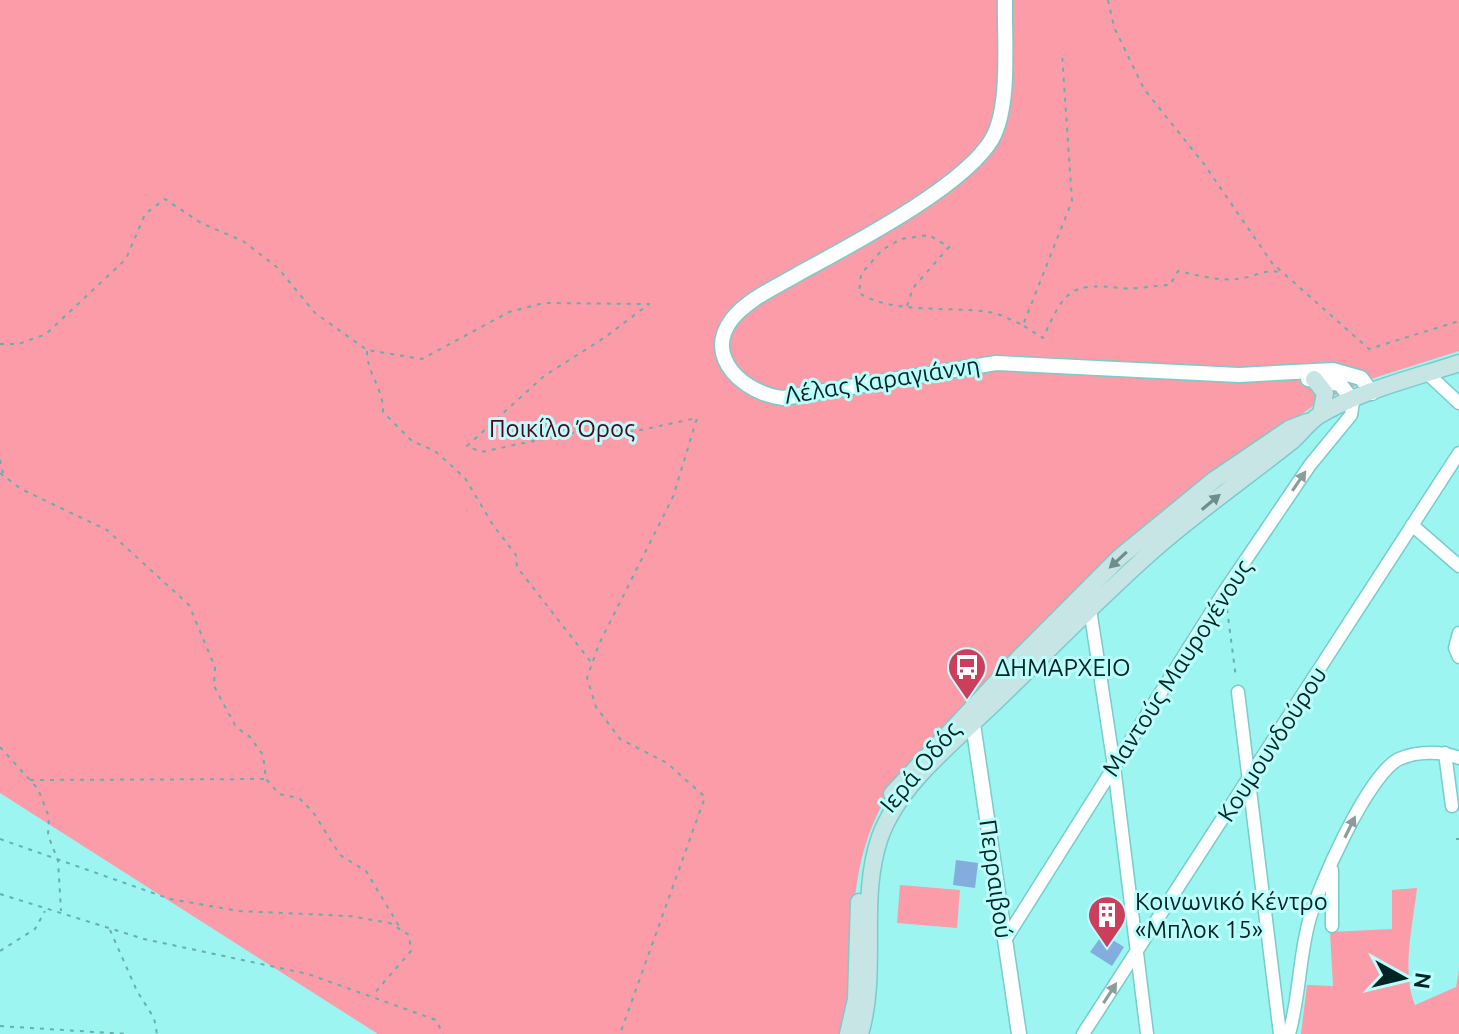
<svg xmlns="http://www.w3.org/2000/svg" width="1459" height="1034" font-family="Ubuntu,sans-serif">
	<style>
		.green { fill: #fb9ca8 }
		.building { fill: #82addd }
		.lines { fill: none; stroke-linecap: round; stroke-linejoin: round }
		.minor-casing { stroke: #76cdca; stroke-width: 15 }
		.tertiary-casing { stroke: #76cdca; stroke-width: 17 }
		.secondary-casing { stroke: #76cdca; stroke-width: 19 }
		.path { stroke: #68aeab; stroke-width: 2; stroke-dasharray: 4 6; stroke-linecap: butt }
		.minor { stroke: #fff; stroke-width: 12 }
		.tertiary { stroke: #fff; stroke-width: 14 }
		.secondary { stroke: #c6e5e4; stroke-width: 16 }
		.oneway { fill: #8c9c9c }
		.oneway2 { fill: #6d8e8d }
		.labels { text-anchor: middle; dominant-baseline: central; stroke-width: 6; stroke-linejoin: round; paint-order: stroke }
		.street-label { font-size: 24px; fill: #002423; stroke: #bbfffc }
		.park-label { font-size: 24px; fill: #58001c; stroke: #bbfffc }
		.poi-label { font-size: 24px; fill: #002423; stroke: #bbfffc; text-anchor: start }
	</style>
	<rect width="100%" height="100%" fill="#9df5f1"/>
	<!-- green -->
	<path class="green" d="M0 0H1459V351L1374 378 1319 402 1208 479 897 781C839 862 860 942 842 1034H378L0 793Z
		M900 885 960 890 957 928 897 923Z
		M1417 888C1413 925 1401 971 1415 1005L1456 987 1459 970V1034H1301L1307 985 1333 986 1330 932 1392 929V890Z"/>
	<!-- building -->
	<path class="building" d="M956 860 978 863 975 888 953 885Z
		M1103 934 1124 947 1112 966 1090 952Z"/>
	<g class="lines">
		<defs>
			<path id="minor" d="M1427 373 1459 403
				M1412 525 1459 566
				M1090 609 1114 766 1147 1034
				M1459 633 1455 648 1459 657
				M1238 692 1280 1034
				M1445 753 1452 806
				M1332 926V870
				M1005 940 1224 592 1310 465 1351 415 1353 401
				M1083 1034 1459 453
				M1289 1034C1299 999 1299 961 1308 925 1316 890 1368 774 1399 759 1417 751 1441 751 1459 758"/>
			<path id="tertiary" d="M1005 0C1004 39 1011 105 992 139 964 187 849 246 798 274 776 287 748 299 732 319 702 358 746 394 783 398L996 363 1239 375 1333 370 1361 378 1372 393
				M1308 379 1340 384 1353 401
				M973 724 1019 1034"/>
			<path id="secondary" d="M1314 379 1325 393 1321 414
				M892 794 1021 656 1120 557 1214 480 1289 429 1307 422
				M848 1034 856 999 859 902
				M860 1034C879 970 858 900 880 837 899 784 954 742 993 704 1045 654 1095 602 1150 553 1195 513 1244 479 1292 441 1301 433 1308 423 1318 416 1359 391 1414 378 1459 363"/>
		</defs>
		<!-- minor casing -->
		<use href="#minor" class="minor-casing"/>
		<!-- tertiary casing -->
		<use href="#tertiary" class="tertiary-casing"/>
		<!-- secondary casing -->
		<use href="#secondary" class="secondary-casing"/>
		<!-- path -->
		<path class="path" d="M1108 0 1114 27 1144 89 1204 164 1272 263 1369 349 1459 321
			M907 306 913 288 949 247 929 235 901 239 882 250 861 274 859 293C892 314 949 306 988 312 1000 313 1012 321 1023 325L1072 201 1062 54
			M1024 326 1043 338C1064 292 1069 282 1120 288 1135 290 1155 285 1170 285L1178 271C1197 275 1217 281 1237 279 1253 278 1267 267 1282 273
			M0 344H19L46 334 126 259 145 214 165 199 201 223 243 241 278 268 315 313 367 350 422 359 509 312 544 303 649 304 604 338 544 376 467 446 481 452 581 431 622 434 697 418 673 497 599 644 587 678 596 707 620 739 667 763 705 797 620 1034
			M367 351C367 374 384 389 383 412L412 441 435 451 465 478 493 525 516 555 517 567 591 662
			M0 460 3 473
			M0 473 21 489 107 530 189 605 215 667 214 686 236 727 250 737 263 755 266 779 279 794 299 798 313 812 340 855 366 871 402 931
			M1227 609 1236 678
			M0 747 38 789 49 817 48 835 58 861 61 911
			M30 780 265 779
			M0 839 170 899 239 911 350 916 390 923 409 935 411 951 372 996
			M1456 839H1459
			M0 894 144 939 308 974 436 1020 443 1034
			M110 930 137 991 154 1018 157 1034
			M0 951 35 929 45 911
			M0 1026 127 1034"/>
		<!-- minor -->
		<use href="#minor" class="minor"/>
		<!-- tertiary -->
		<use href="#tertiary" class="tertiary"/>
		<!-- secondary -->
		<use href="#secondary" class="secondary"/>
	</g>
	<!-- one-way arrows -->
	<defs><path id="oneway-solid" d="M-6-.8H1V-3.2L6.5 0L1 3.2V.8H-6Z" transform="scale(2)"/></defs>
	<g class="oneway">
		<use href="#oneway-solid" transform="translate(1299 481) rotate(-56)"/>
		<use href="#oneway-solid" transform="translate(1350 827) rotate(-64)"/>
		<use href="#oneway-solid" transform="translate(1110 993) rotate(-57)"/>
	</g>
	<g class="oneway2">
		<use href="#oneway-solid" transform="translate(1211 502) rotate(-40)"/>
		<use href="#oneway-solid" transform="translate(1118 560) rotate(137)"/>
	</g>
	<!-- icons -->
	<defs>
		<symbol id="bus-pin" viewBox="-11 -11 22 30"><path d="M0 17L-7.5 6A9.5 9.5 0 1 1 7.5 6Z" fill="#cd3e5d" stroke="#bbfffc"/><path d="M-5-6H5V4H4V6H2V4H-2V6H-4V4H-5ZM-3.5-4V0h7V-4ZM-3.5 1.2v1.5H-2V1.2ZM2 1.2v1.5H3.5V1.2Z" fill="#fff"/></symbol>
		<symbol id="building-pin" viewBox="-11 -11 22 30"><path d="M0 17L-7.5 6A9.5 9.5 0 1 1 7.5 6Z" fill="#cd3e5d" stroke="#bbfffc"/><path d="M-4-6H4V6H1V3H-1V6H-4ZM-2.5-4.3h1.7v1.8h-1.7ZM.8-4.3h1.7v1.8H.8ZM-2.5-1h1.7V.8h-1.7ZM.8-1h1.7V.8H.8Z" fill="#fff"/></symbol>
	</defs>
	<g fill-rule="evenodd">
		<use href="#bus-pin" x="945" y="645" width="44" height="60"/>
		<use href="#building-pin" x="1085" y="893" width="44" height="60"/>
	</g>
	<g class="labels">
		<!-- street labels -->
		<g class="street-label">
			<text transform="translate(882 380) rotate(-9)">Λέλας Καραγιάννη</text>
			<text transform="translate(1177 668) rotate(-57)">Μαντούς Μαυρογένους</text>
			<text transform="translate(1272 744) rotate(-57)">Κουμουνδούρου</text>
			<text transform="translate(920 767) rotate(-50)">Ιερά Οδός</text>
			<text transform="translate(996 879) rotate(82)">Περραιβού</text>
		</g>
		<!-- park labels -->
		<g class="park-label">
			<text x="562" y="428">Ποικίλο Όρος</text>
		</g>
		<!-- poi labels -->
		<g class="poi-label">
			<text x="995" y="667">ΔΗΜΑΡΧΕΙΟ</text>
			<text x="1135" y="901">Κοινωνικό Κέντρο<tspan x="1135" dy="28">«Μπλοκ 15»</tspan></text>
		</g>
	</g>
	<!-- north arrow -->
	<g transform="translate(1403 978) rotate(98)" stroke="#bbfffc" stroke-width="6" paint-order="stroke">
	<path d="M0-6L14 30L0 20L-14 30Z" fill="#002423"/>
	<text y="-12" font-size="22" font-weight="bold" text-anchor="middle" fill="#002423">N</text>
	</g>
</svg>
